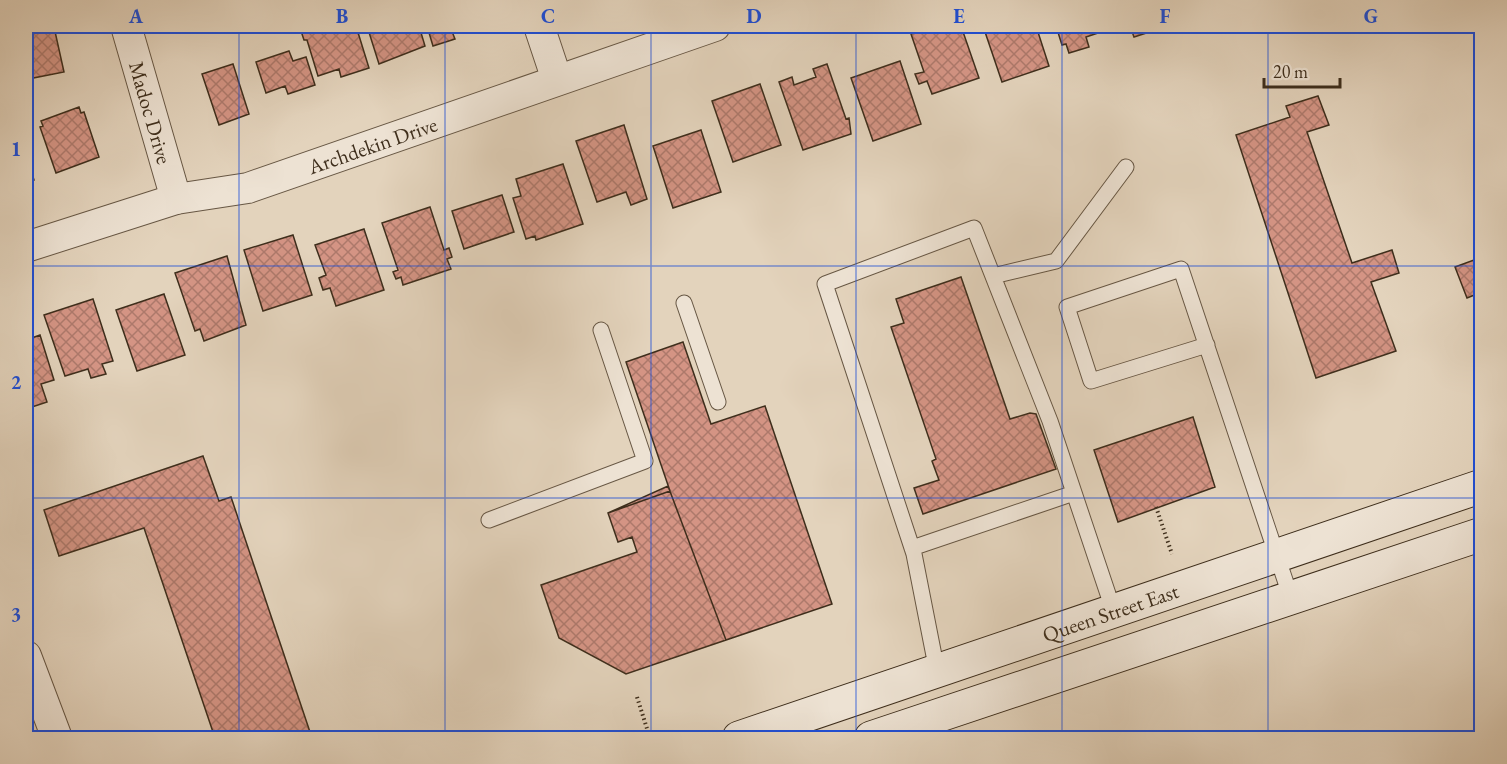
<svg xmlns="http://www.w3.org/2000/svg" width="1507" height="764" font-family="'EB Garamond',serif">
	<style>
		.building { fill: url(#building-cross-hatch); stroke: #3e2e1c; stroke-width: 1.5 }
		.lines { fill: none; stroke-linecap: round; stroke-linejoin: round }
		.lane-casing { stroke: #675744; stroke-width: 17 }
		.street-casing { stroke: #675744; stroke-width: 32 }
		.secondary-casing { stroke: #3e2e1c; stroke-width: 35 }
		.path { stroke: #3e2e1c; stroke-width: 4; stroke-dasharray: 1.5 3; stroke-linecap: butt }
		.lane { stroke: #ede2d3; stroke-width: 15 }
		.street { stroke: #ede2d3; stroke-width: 30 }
		.secondary { stroke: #ede2d3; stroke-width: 33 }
		.grid { fill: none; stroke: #1d4ed8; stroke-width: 1.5; stroke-opacity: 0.55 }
		.labels { text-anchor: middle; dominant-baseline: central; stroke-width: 4.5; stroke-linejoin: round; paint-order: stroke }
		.street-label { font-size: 21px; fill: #3e2e1c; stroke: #ede2d3 }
		.neatline { fill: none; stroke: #1d4ed8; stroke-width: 2 }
		.grid-label { font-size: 20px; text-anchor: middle; font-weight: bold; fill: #1d4ed8 }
	</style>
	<defs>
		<pattern id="building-cross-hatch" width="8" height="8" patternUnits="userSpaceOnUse" patternTransform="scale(1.5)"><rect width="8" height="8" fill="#d49484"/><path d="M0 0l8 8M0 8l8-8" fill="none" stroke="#ad796b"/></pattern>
	</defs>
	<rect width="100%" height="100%" fill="#e3d3bc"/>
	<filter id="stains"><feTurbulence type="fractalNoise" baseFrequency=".00333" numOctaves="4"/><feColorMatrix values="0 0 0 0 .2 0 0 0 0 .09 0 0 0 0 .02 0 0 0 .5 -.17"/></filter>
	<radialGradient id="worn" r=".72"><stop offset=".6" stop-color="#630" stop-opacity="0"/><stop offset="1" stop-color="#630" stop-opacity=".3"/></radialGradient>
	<!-- building -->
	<path class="building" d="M309 26H326L328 32 356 26 369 68 341 77 339 69 318 76 307 40H304L300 28Z
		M367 26H419L425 46 379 64Z
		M427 26H461L451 29 455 39 433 46Z
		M936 26H961L979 78 932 94 927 81 919 84 915 74 924 72 911 34Z
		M983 26H1036L1049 66 1002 82Z
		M1056 26H1109L1110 29 1086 37 1089 47 1069 53 1066 44 1062 45Z
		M1130 26H1168L1134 37Z
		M54 27 64 72 33 78 26 34Z
		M289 51 293 61 306 57 315 85 288 94 285 86 266 93 256 62Z
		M900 61 921 124 873 141 851 78Z
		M233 64 249 114 219 125 202 74Z
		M827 64 846 119 849 118 851 134 803 150 779 82 792 77 794 85 816 77 813 69Z
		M760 84 781 145 733 162 712 101Z
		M1318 96 1329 125 1307 132 1352 263 1392 250 1399 273 1371 282 1396 351 1316 378 1236 135 1290 117 1286 106Z
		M79 107 81 113 84 112 99 157 56 173 40 127 43 126 41 121Z
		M624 125 647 199 631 205 626 192 597 202 576 141Z
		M701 130 721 192 673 208 653 146Z
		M26 155 34 180 26 183Z
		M563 164 583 224 536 240 535 236 526 239 513 198 521 196 516 179Z
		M502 195 514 232 464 249 452 211Z
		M430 207 444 250 449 248 452 257 447 259 451 269 403 285 401 277 396 279 393 272 398 270 382 223Z
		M364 229 384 290 336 306 330 288 323 290 319 278 326 275 315 245Z
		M293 235 312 295 263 311 244 250Z
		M227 256 246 325 204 341 200 329 195 331 175 273Z
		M1482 257V292L1467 298 1455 267Z
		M961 277 1010 419 1030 413 1036 414 1056 469 923 514 914 488 939 480 932 461 936 459 891 327 904 323 896 299Z
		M164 294 185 355 137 371 116 310Z
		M93 299 113 361 102 364 106 374 91 378 88 369 65 376 44 315Z
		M40 335 54 380 41 384 47 402 26 409V340Z
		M683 342 711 424 765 406 832 604 626 674 559 638 541 585 637 552 632 537 618 542 608 513 670 491 626 362Z
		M1193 417 1215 487 1118 522 1094 450Z
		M203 456 219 501 231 497 311 735 301 738H215L144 528 59 556 44 510Z
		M668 486 726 640 626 674 559 638 541 585 637 552 632 537 618 542 608 513Z"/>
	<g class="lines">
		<defs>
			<path id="lane" d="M993 276 1056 261 1126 167
				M684 303 718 402
				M1207 345 1091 381 1067 307 1181 269 1291 598
				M489 520 645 461 601 330
				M912 548 1074 493
				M937 671 914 554 825 284 974 228 1050 421 1114 612"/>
			<g id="street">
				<path id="s1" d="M126 26 176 199"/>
				<path d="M539 26 557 80"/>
				<path id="s2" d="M26 247 176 199 248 188 715 26"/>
				<path d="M26 656 57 738"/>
			</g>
			<g id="secondary">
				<path id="s3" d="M739 738 1482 486"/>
				<path d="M871 738 1482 534"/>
			</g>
		</defs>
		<!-- lane casing -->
		<use href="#lane" class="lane-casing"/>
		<!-- street casing -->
		<use href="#street" class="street-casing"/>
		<!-- secondary casing -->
		<use href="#secondary" class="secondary-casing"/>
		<!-- path -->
		<path class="path" d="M1156 507 1172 554
			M637 697 649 735"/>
		<!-- lane -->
		<use href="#lane" class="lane"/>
		<!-- street -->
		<use href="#street" class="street"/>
		<!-- secondary -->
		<use href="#secondary" class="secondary"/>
	</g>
	<!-- grid -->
	<path class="grid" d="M239 26V738M445 26V738M651 26V738M856 26V738M1062 26V738M1268 26V738M26 266H1482M26 498H1482"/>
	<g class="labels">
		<!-- street labels -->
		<g class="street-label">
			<text stroke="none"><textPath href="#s1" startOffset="90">Madoc Drive</textPath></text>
			<text stroke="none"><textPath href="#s2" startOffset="362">Archdekin Drive</textPath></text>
			<text stroke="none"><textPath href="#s3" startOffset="392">Queen Street East</textPath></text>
		</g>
	</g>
	<!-- margin -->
	<rect width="1507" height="764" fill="none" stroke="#e3d3bc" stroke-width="66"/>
	<!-- scale -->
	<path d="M1264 78v9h76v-9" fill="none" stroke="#3e2e1c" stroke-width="3"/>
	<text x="1273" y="78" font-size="18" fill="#3e2e1c" stroke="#ede2d3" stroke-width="4.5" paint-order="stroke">20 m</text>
	<rect x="33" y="33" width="1441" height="698" class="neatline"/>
	<g class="grid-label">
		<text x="136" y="23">A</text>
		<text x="342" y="23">B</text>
		<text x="548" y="23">C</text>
		<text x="754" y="23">D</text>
		<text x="959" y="23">E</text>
		<text x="1165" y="23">F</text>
		<text x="1371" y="23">G</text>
		<text x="16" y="156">1</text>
		<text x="16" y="389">2</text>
		<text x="16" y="621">3</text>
	</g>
	<rect width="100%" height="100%" filter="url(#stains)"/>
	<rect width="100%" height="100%" fill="url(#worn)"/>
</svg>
